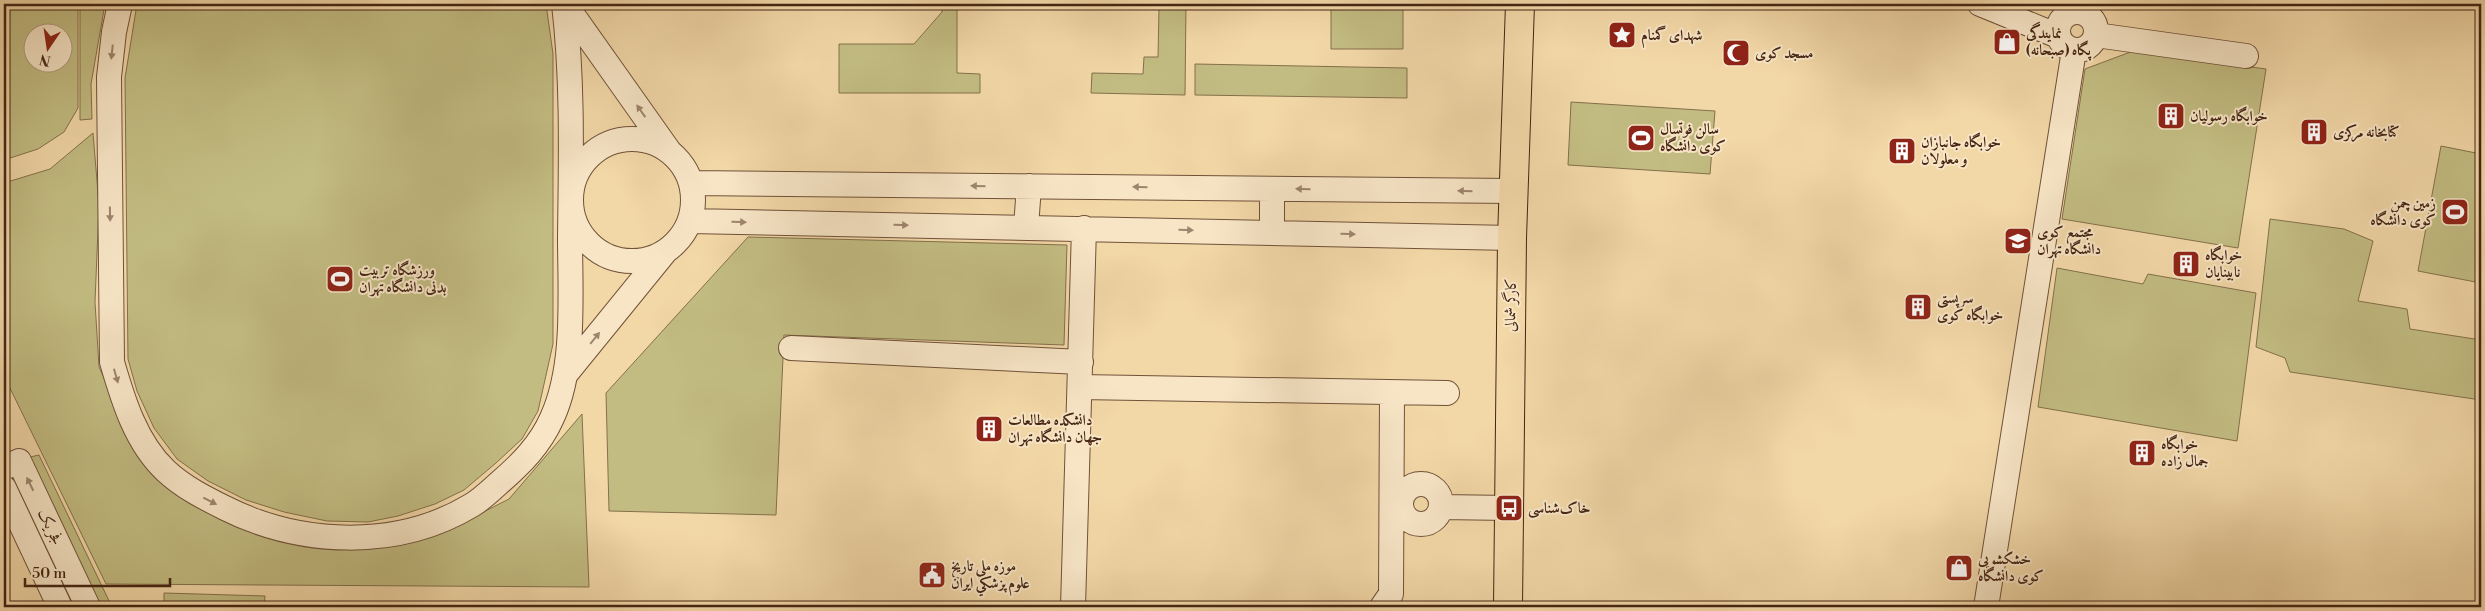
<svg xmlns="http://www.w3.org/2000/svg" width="2485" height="611" font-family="'Libre Bodoni',Amiri,serif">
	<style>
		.green { fill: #c2bc82; stroke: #84704b; fill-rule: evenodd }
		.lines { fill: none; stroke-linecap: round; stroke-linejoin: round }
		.minor-casing { stroke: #705239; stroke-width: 26 }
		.major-casing { stroke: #452514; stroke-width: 30 }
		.minor { stroke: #f7e5c6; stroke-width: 24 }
		.major { stroke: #f2d7a7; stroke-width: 28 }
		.oneway { fill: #9e856d }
		.labels { text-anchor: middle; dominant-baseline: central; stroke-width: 4; stroke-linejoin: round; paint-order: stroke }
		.poi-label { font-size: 15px; font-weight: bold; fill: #452514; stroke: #f7e5c6; text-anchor: start }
		.street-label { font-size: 15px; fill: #452514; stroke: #f7e5c6 }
	</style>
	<rect width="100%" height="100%" fill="#f2d7a7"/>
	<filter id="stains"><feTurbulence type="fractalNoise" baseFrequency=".004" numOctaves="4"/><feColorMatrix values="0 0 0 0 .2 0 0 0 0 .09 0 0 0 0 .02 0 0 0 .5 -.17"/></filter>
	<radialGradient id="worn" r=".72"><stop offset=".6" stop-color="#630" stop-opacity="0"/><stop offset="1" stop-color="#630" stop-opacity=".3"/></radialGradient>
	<!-- green -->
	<path class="green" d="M4 4H78V108L64 132 38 149 4 160ZM32 32H62V62H32Z
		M80 4H105L91 84 92 119 80 120Z
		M137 4H546L553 54V344L538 411 522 439 496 463 464 490 435 504 398 516 368 522 327 521 284 512 246 500 208 481 177 459 154 428 137 391 128 359 125 78Z
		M942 4H957V73L980 74V93H839V44H914L942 12Z
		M1145 4H1186L1185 95 1091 93 1092 73 1143 74 1144 57H1158L1159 8 1145 7Z
		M1331 4H1403V49H1331Z
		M2133 51 2266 69 2238 248 2062 219 2085 69Z
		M1195 64 1407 68V98L1195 95Z
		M1571 102 1715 111 1710 174 1568 165Z
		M93 133 99 205 95 302 99 367 137 449 300 542 370 549 440 534 509 499 582 414 589 587 106 584 4 376V183L50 169Z
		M2441 146 2481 154V283L2418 271Z
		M2270 219 2344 229 2373 241 2358 301 2407 309 2410 329 2481 340V400L2290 372 2285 358 2256 347Z
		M748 237 1067 245 1064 345 784 335 776 515 609 511 606 393Z
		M2057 268 2143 284 2148 274 2256 293 2237 441 2038 407Z
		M39 455 112 607H97L30 457Z
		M164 593 265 596 264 607H164Z"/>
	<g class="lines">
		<defs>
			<path id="minor" d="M120 4 114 32 109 77 112 362C123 400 136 443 166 471 183 487 205 498 225 508 301 546 398 550 472 505 482 499 491 490 499 483 521 464 540 445 552 418 576 366 570 293 570 237 571 159 573 81 564 4
				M565 4 669 151
				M1980 4 2058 36
				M2058 31a19 19 0 1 1 38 0a19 19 0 1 1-38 0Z
				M2096 35 2246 56
				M571 200a61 61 0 1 1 122 0a61 61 0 1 1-122 0Z
				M691 183 1514 191
				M690 221 1512 238
				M1026 227 1029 186
				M1272 232V189
				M791 348 1081 362
				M565 375 665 252
				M1080 387 1447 393
				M4 468 19 461 88 607
				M1401 504a20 20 0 1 1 40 0a20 20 0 1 1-40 0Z
				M4 488 60 607
				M1441 507 1509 508
				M1073 607 1084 228
				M1382 607 1391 594 1392 393
				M1986 607 2074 50"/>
			<path id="major" d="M1508 607 1512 238 1520 4"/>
		</defs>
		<!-- minor casing -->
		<use href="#minor" class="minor-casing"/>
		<!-- major casing -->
		<use href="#major" class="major-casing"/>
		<!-- minor -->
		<use href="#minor" class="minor"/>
		<!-- major -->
		<use href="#major" class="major"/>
	</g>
	<!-- one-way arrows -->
	<defs><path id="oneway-solid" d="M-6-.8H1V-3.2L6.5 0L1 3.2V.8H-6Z" transform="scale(1.25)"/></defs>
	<g class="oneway">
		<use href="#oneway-solid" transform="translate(112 52) rotate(96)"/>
		<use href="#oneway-solid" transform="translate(641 111) rotate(-125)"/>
		<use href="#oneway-solid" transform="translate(978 186) rotate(-179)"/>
		<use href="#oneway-solid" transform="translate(1140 187) rotate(-179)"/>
		<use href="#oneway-solid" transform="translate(1303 189) rotate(-179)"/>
		<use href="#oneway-solid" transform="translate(1465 191) rotate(-179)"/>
		<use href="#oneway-solid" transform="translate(110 214) rotate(89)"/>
		<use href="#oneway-solid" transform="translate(739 222) rotate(1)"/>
		<use href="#oneway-solid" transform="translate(901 225) rotate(1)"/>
		<use href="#oneway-solid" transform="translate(1186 230) rotate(1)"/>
		<use href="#oneway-solid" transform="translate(1348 234) rotate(1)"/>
		<use href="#oneway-solid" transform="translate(595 338) rotate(-51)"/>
		<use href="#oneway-solid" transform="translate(116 376) rotate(74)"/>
		<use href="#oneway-solid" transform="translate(30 484) rotate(-116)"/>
		<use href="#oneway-solid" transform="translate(210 501) rotate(27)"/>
	</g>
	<!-- icons -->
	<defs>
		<symbol id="sight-square" viewBox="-11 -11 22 22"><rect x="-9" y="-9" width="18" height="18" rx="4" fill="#8f2418" stroke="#f7e5c6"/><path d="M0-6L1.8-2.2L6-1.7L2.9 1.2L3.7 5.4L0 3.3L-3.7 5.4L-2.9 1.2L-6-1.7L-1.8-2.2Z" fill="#fff"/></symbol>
		<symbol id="shop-square" viewBox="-11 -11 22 22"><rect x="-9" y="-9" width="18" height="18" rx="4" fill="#8f2418" stroke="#f7e5c6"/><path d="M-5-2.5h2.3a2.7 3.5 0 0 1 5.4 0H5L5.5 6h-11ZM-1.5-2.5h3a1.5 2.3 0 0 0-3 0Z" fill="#fff"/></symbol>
		<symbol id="mosque-square" viewBox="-11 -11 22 22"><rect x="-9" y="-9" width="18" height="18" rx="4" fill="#8f2418" stroke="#f7e5c6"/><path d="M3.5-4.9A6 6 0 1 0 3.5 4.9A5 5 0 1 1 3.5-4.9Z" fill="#fff"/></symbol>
		<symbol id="building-square" viewBox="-11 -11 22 22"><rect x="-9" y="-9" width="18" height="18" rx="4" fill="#8f2418" stroke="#f7e5c6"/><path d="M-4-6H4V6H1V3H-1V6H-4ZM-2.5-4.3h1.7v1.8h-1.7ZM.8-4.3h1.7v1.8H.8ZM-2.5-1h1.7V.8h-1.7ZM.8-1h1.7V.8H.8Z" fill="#fff"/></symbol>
		<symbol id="stadium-square" viewBox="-11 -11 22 22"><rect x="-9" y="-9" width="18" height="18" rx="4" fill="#8f2418" stroke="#f7e5c6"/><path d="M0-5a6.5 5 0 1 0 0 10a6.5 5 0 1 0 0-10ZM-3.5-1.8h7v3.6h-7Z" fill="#fff"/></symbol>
		<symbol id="university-square" viewBox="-11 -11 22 22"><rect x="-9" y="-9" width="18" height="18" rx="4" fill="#8f2418" stroke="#f7e5c6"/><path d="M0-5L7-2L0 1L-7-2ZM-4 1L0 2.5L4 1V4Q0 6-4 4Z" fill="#fff"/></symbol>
		<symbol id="bus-square" viewBox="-11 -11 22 22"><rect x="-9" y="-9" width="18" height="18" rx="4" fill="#8f2418" stroke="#f7e5c6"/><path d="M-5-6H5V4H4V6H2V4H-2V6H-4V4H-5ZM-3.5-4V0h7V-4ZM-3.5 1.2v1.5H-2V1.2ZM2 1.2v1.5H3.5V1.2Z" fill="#fff"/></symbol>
		<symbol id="civic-square" viewBox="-11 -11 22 22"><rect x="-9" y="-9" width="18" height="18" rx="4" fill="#8f2418" stroke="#f7e5c6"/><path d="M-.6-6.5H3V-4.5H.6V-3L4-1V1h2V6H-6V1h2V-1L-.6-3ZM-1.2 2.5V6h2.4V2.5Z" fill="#fff"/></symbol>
	</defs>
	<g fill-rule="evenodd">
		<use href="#sight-square" x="1606" y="19" width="32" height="32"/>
		<use href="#shop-square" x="1991" y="26" width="32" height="32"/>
		<use href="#mosque-square" x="1720" y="37" width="32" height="32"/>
		<use href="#building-square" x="2155" y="100" width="32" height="32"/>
		<use href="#building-square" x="2298" y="116" width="32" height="32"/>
		<use href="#stadium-square" x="1625" y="122" width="32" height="32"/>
		<use href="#building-square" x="1886" y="135" width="32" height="32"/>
		<use href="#stadium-square" x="2439" y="196" width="32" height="32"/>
		<use href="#university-square" x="2002" y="225" width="32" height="32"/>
		<use href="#building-square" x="2170" y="248" width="32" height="32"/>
		<use href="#stadium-square" x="324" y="263" width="32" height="32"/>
		<use href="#building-square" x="1902" y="291" width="32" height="32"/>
		<use href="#building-square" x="973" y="413" width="32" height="32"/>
		<use href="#building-square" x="2126" y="437" width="32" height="32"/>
		<use href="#bus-square" x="1493" y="492" width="32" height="32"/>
		<use href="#shop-square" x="1943" y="552" width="32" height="32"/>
		<use href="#civic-square" x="916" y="559" width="32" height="32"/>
	</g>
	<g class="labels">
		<!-- poi labels -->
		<g class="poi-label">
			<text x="2026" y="33">نمایندگی<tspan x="2026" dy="17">پگاه (صبحانه)</tspan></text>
			<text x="1641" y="35">شهدای گمنام</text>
			<text x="1755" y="53">مسجد کوی</text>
			<text x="2190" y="116">خوابگاه رسولیان</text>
			<text x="1660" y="129">سالن فوتسال<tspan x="1660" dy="17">کوی دانشگاه</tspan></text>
			<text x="2333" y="132">کتابخانه مرکزی</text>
			<text x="1921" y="142">خوابگاه جانبازان<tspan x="1921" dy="17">و معلولان</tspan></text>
			<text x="2436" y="203" text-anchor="end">زمین چمن<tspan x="2436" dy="17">کوی دانشگاه</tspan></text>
			<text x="2037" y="232">مجتمع کوی<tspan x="2037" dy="17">دانشگاه تهران</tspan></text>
			<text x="2205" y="255">خوابگاه<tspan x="2205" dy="17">نابینایان</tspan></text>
			<text x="359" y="270">ورزشگاه تربیت<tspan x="359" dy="17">بدنی دانشگاه تهران</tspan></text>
			<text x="1937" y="298">سرپستی<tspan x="1937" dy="17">خوابگاه کوی</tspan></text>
			<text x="1008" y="420">دانشکده مطالعات<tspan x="1008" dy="17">جهان دانشگاه تهران</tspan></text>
			<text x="2161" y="444">خوابگاه<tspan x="2161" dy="17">جمال زاده</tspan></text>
			<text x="1528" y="508">خاک‌شناسی</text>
			<text x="1978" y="559">خشکشویی<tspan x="1978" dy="17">کوی دانشگاه</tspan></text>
			<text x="951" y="566">موزه ملي تاريخ<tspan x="951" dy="17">علوم پزشكي ايران</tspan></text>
		</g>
		<!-- street labels -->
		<g class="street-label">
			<text transform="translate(1511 305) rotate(-89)">کارگر شمالی</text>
			<text transform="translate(50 527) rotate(64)">فجر یک</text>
		</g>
	</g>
	<!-- margin -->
	<rect width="2485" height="611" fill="none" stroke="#f2d7a7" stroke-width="20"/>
	<rect x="5" y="5" width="2475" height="601" fill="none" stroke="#452514" stroke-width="2.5"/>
	<rect x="10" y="10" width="2465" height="591" fill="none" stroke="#452514"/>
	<!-- north arrow -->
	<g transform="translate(48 48) rotate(193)"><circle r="24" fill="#f7e5c6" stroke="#b0987f"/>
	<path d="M0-4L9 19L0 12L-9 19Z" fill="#8f2418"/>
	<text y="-8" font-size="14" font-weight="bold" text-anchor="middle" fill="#452514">N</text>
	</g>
	<!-- scale -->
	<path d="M25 578v8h145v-8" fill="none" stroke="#452514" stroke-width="2.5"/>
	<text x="32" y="578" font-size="15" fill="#452514" stroke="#f7e5c6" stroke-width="4" paint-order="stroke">50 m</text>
	<rect width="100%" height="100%" filter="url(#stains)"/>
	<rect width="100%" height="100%" fill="url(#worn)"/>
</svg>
